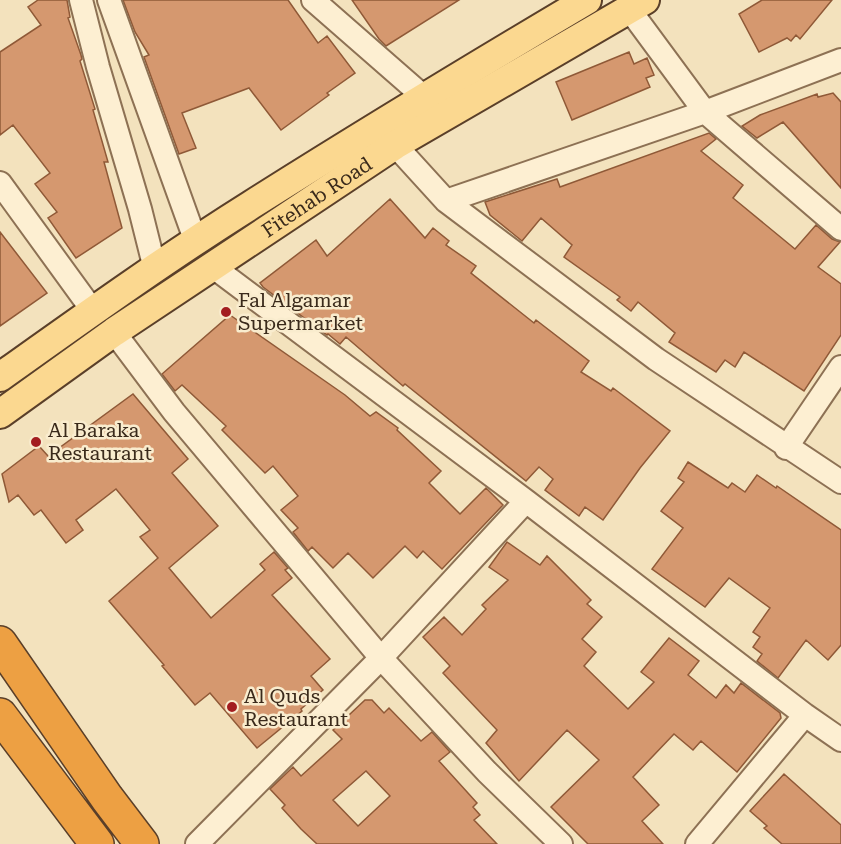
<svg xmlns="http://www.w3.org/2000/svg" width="841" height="844" font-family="'Roboto Serif',serif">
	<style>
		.building { fill: #d5986f; stroke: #8f5937; stroke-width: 1.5; fill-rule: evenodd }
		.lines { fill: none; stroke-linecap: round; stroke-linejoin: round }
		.minor-casing { stroke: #8d7154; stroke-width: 26 }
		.major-casing { stroke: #5a3f29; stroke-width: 32 }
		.highway-casing { stroke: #5a3f29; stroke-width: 36 }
		.minor { stroke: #fdefd2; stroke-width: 22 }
		.major { stroke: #fbd890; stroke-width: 28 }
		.highway { stroke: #eda043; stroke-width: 33 }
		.poi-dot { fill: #a31d20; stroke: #f9ecce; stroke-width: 2 }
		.labels { text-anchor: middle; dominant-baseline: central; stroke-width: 5; stroke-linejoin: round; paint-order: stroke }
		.street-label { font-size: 20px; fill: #3a2a1b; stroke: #f9ecce }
		.poi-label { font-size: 20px; fill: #3a2a1b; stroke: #f9ecce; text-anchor: start }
	</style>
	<rect width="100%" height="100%" fill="#f3e2bd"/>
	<!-- building -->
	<path class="building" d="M38 0H67L70 17 68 18 81 55 82 59 80 61 95 109 93 110 108 162H104L122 228 76 258 48 218 57 212 35 184 50 173 13 125 0 135V52L41 25 28 7Z
		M123 0H288L318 43 327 36 355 73 327 93 329 95 281 130 249 88 182 113 196 148 179 154 144 57 149 55 135 32Z
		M352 0H459L386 46 379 39Z
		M762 0H832L800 39 796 35 791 41 787 38 759 52 739 14Z
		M629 52 634 64 647 58 654 75 646 78 650 87 572 120 556 82Z
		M833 93 841 102V188L783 122 757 138 742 126 760 115 817 94 818 97Z
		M709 133 716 139 701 151 743 185 733 198 795 249 816 225 832 239 840 242 818 267 841 284V335L804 391 744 352 735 367 725 360 716 372 669 342 675 333 638 302 631 311 617 300 620 297 564 257 572 245 541 218 522 241 490 215 485 202 557 179 560 187Z
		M390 199 425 238 433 228 449 241 446 245 476 266 471 273 534 323 536 320 589 361 581 372 611 391 613 388 670 431 640 468 603 520 585 507 579 516 545 490 553 479 539 467 526 481 405 384 403 386 346 337 340 344 328 334 327 335 263 287 260 283 316 240 327 256Z
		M0 232 47 293 0 326Z
		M230 315 345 395 370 416 376 412 398 428 397 430 441 471 429 483 460 514 486 488 503 505 442 569 423 551 417 558 405 546 373 578 348 553 333 568 312 547 308 551 293 532 298 528 281 510 298 496 273 466 265 473 222 430 226 426 182 385 175 391 162 374Z
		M133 394 188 459 172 473 218 526 169 568 211 618 265 570 260 564 274 552 288 568 285 570 292 578 272 595 330 659 311 676 323 690 301 709 302 711 257 748 210 693 195 705 162 666 164 665 109 601 158 558 140 537 150 530 116 489 76 520 83 530 66 543 41 510 34 515 18 495 9 502 2 474 39 446 48 456Z
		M688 462 728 488 732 483 745 492 757 475 776 488 777 486 841 530V645L828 660 806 640 778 678 757 661 762 654 753 647 760 637 753 632 770 608 729 578 705 607 652 569 683 528 661 511 684 482 678 478Z
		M507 542 540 565 547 556 591 600 587 604 602 617 582 639 596 652 584 666 628 709 654 682 641 672 669 638 699 661 688 675 716 698 726 685 734 693 741 683 780 713 781 718 737 772 701 741 693 750 674 734 633 777 659 805 642 821 663 844H588L551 807 599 760 567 730 519 781 486 743 497 730 443 673 450 666 423 637 444 617 462 635 486 609 482 605 508 580 489 567Z
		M365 700H372L384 713 389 708 421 741 432 732 450 752 439 761 477 803 473 807 480 815 474 820 497 844H317L301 829 282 808 285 805 270 789 293 767 301 776 342 739 333 730ZM366 771 390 796 358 826 333 800Z
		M784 774 841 825V844H782L764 828 767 826 750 811Z"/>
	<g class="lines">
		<defs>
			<path id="minor" d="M81 0 98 67 140 209 155 269
				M109 0 196 242
				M313 0 424 97
				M629 9 705 112 841 229
				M395 145 446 201 656 359 841 482
				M0 183 93 311
				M446 201 705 112 841 60
				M212 266 526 501 805 715 841 740
				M114 332 174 412 381 658 487 772 561 844
				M786 448 841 367
				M197 844 381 658 526 501
				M697 844 805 715"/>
			<g id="major">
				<path d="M0 377C83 318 165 259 251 205 362 135 474 67 587 0"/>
				<path id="s1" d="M0 414 114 332 395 145 645 0"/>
			</g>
			<path id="highway" d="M0 643 107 798 142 844
				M0 715 97 844"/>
		</defs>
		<!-- minor casing -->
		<use href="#minor" class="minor-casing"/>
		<!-- major casing -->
		<use href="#major" class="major-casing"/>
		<!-- highway casing -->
		<use href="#highway" class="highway-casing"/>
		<!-- minor -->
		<use href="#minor" class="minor"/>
		<!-- major -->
		<use href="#major" class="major"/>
		<!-- highway -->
		<use href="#highway" class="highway"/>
	</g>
	<!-- markers -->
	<g class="poi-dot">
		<circle cx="226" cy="312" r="6"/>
		<circle cx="36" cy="442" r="6"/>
		<circle cx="232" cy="707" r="6"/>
	</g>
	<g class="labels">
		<!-- street labels -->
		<g class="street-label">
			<text stroke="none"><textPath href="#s1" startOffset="384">Fitehab Road</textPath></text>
		</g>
		<!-- poi labels -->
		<g class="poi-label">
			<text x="238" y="300">Fal Algamar<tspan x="238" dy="23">Supermarket</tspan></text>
			<text x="48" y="430">Al Baraka<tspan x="48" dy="23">Restaurant</tspan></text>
			<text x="244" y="696">Al Quds<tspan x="244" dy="23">Restaurant</tspan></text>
		</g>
	</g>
</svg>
